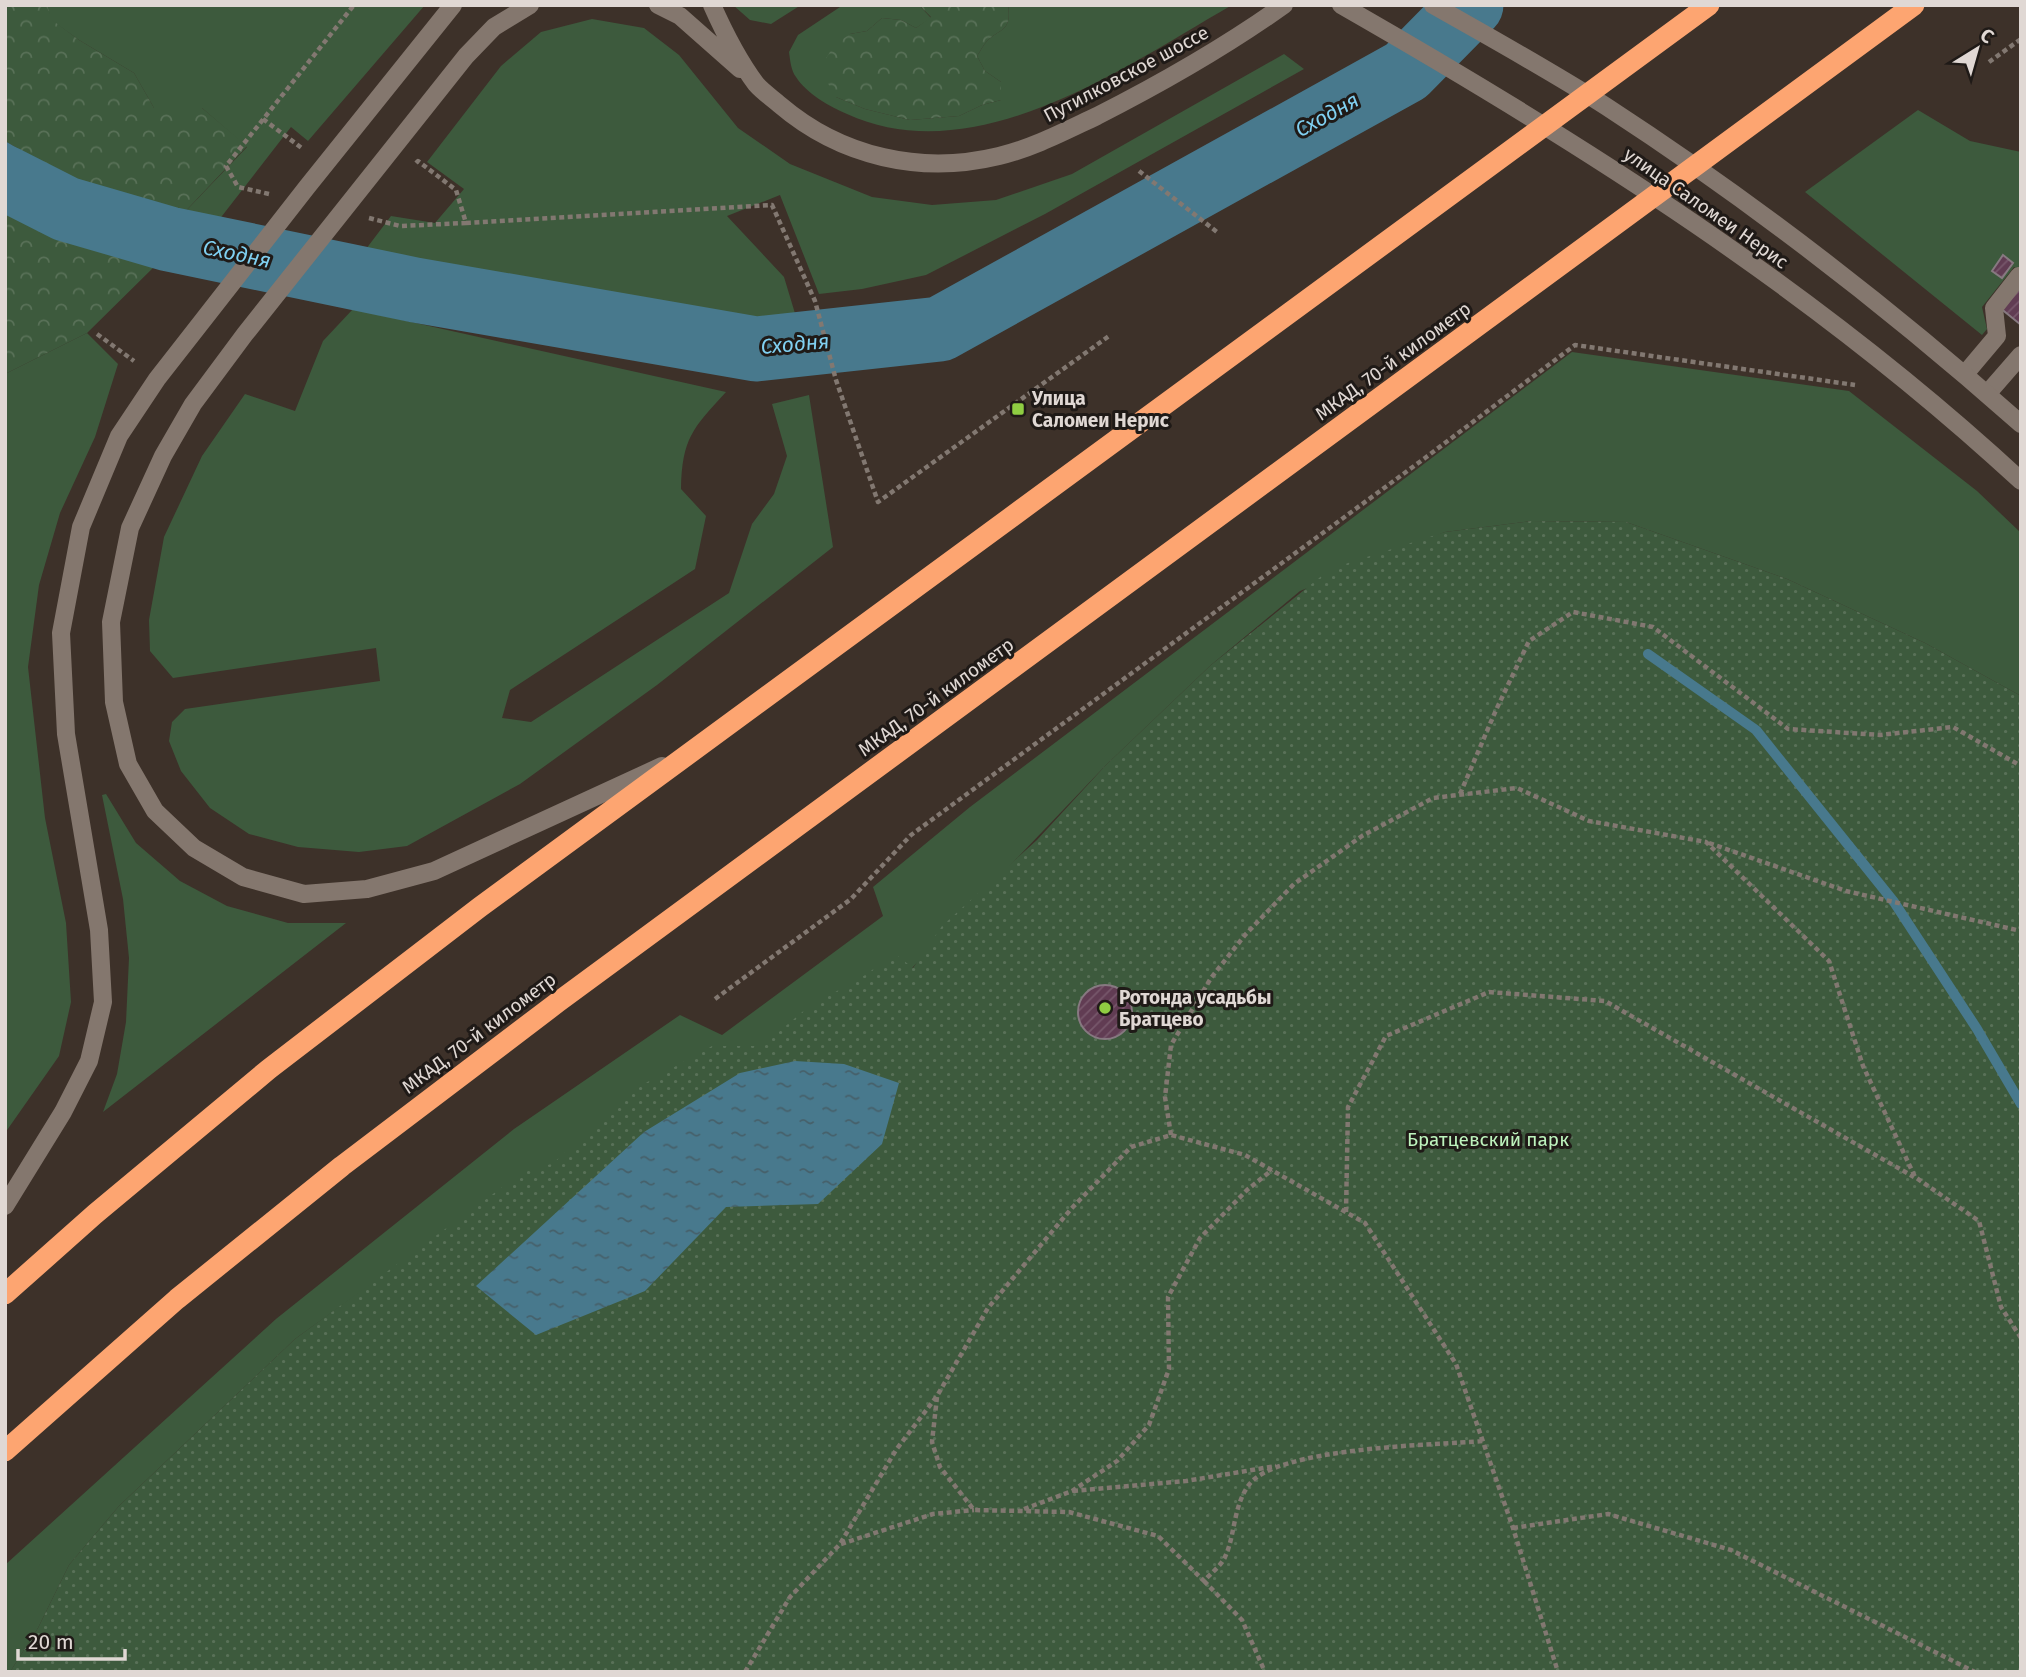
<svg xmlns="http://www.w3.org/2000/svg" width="2026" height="1677" font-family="'Fira Sans',sans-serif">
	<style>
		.grass { fill: #3d5a3d }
		.forest { fill: url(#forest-crowns) }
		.park { fill: url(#park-dots) }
		.water { fill: url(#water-ripples) }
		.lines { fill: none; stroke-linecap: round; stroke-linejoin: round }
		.stream { stroke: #48798d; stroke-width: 10 }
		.river { stroke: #48798d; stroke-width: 65 }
		.building { fill: url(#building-hatch); stroke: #877981; stroke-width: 2 }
		.path { stroke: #827871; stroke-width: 4.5; stroke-dasharray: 5 3.5; stroke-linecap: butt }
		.lane { stroke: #84776e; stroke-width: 18 }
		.secondary { stroke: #84776e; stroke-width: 18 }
		.highway { stroke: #fda571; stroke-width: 21 }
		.poi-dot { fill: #8fcd42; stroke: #1f1a17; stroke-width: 2.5 }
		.labels { text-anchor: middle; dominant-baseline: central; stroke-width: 6; stroke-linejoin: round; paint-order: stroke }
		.street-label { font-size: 19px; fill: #e0d8d4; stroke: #1f1a17 }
		.poi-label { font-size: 19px; font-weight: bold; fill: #e0d8d4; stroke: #1f1a17; text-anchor: start }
		.park-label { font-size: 19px; fill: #bdf3bd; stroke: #1f1a17 }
		.water-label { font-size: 21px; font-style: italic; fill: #80d0f1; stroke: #1f1a17 }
	</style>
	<defs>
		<pattern id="forest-crowns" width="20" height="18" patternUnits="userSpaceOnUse" patternTransform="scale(1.75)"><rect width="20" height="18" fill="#3d5a3d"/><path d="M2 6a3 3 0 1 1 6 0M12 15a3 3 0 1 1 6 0" fill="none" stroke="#597158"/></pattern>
		<pattern id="park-dots" width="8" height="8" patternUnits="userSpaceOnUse" patternTransform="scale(1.75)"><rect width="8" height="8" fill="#3d5a3d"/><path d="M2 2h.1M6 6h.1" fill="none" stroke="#597158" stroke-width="1.8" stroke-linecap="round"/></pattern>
		<pattern id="water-ripples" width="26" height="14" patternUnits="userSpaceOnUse" patternTransform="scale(1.75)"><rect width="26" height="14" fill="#48798d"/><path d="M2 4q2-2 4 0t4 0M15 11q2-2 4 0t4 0" fill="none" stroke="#46606a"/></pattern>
		<pattern id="building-hatch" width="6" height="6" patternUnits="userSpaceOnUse" patternTransform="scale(1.75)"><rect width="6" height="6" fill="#613c53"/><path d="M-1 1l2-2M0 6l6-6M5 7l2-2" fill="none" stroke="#77576b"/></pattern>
	</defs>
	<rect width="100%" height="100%" fill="#3d3129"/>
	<!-- grass -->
	<path class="grass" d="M47 5H425L308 141 291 127 215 225 180 217 247 147 202 108H154L134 73 79 40 51 20Z
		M733 5H801L771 24 750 20Z
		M843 5H919L931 18 916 28 901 20 882 18 867 31 850 34 836 97 865 109 910 120 959 116 982 105 1001 100V82L985 71 977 56C980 52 983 45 987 41 1000 28 1012 32 1008 5H1232C1124 67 976 173 847 114 830 107 806 93 796 77 791 71 790 59 789 52L798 35Z
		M592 19 644 28 679 55 738 128 790 164 872 197 932 205 996 200 1072 174 1284 54 1304 69 1045 214 926 275 862 289 819 294 780 195 727 216 784 277 797 320H742L366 249 391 216 435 223 464 189 427 162 501 66 541 32Z
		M1918 110 1970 141 2021 152V271L2014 267 1982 307 1987 329 1982 335 1805 192Z
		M353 309 726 392C693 428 682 438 681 489L706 516 695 569 510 690 502 718 531 722 729 593 752 524 774 494 787 456 772 404 809 395 833 547 657 685 520 784 407 846 359 852 298 847 249 834 210 808 181 771 169 741 172 722 185 709 380 681 376 648 173 678 150 651 149 620 164 537 202 456 245 394 295 411 323 341Z
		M87 333 118 364 95 437 60 513 39 585 28 667 45 818 66 923 71 1002 59 1056 5 1133V374Z
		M1572 352 1849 391 1977 491 2021 533V696L1925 643 1787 579 1626 522 1531 521 1445 532 1300 591 1211 665 1106 765 912 968 409 1257 295 1339 119 1506 69 1565 38 1628 10 1672H5V1565L276 1319 514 1129 680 1015 722 1035 883 916 873 887 970 807Z
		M106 794 136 843 180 881 227 906 288 923H346L103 1112 117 1074 126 1022 129 958 123 899 102 795Z"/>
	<!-- forest -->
	<path class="forest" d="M5 5H47L52 20 79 40 134 73 154 108H202L247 146 180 217 94 193 5 141Z
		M919 5H1008C1012 32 1000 28 987 41 983 45 980 52 977 56L985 71 1001 82V100L982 105 959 116 910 120 865 109 836 97 826 80 824 62 834 45 850 34 867 31 882 18 901 20 916 28 931 17Z
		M5 214 37 227 160 261 87 333 5 374Z"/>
	<!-- park -->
	<path class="park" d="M1531 521 1626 522 1787 579 1925 643 2021 696V1672H10L38 1628 69 1565 119 1506 295 1339 527 1169 552 1164 642 1085 712 1046H762L807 1008 867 974 894 953 913 968 942 926 1037 840 1106 765 1211 665 1324 574 1348 563 1445 532Z"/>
	<!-- water -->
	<path class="water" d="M5 141 94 193 180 217 160 261 37 227 5 214Z
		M795 1061 844 1064 899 1083 882 1144 818 1204 726 1207 645 1291 536 1335 476 1286 644 1132 740 1073Z"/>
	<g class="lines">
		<!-- stream -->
		<path class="stream" d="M1648 654 1756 730 1894 902 1977 1029 2021 1104"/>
		<!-- river -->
		<path class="river" d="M5 178 66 209 169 239 415 290 756 349 940 329 1406 71 1471 5"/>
	</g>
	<!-- building -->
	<path class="building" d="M2003 255 2013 263 2002 278 1992 271Z
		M2021 281V325L1999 307Z
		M1078 1012a27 27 0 1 1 54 0a27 27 0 1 1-54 0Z"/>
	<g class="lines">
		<!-- path -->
		<path class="path" d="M1989 62 2021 39
			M263 119 303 149
			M416 163 418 161 456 190 466 223 772 205 815 301 836 380 878 502 1109 336
			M1139 171 1217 232
			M269 194 238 187 226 166 354 5
			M369 218 400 226 466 223
			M97 334 134 361
			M1460 794 1496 710 1529 641 1573 612 1653 627 1788 729 1880 735 1953 727 2021 766
			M1709 843 1846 891 2021 931
			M715 999 851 899 911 835 1425 458 1575 345 1855 385
			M1171 1135 1165 1097 1171 1045 1211 978 1245 935 1294 884 1362 836 1433 798 1517 788 1589 821 1706 842 1829 961 1863 1066 1915 1177 1979 1221 2001 1307 2021 1338
			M1346 1212 1348 1107 1386 1036 1489 992 1605 1001 1914 1177
			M937 1397 932 1442 940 1467 974 1510 1069 1512 1158 1536 1204 1581C1210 1574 1221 1566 1225 1557 1235 1536 1233 1508 1248 1486 1274 1447 1436 1445 1483 1441
			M1073 1491 1186 1481 1276 1466
			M1024 1509 1072 1491 1117 1461 1149 1425 1169 1369 1168 1297 1200 1238 1247 1190 1272 1170
			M1513 1528 1608 1514 1731 1550 1975 1672
			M841 1544 933 1514 974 1510
			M1204 1581 1242 1620 1265 1672
			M745 1672 790 1597 840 1544 896 1450 937 1396 988 1308 1071 1209 1131 1147 1171 1135 1245 1155 1365 1223 1456 1364 1513 1528 1558 1672"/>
		<!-- lane -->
		<path class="lane" d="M1965 374 1997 336 1994 308 2019 276
			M1987 394 2021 355"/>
		<!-- secondary -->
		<path class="secondary" d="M530 5 494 27 466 56 245 334 193 404 163 456 130 528 111 622 114 702 128 764 155 811 194 848 243 877 304 894 367 889 434 871 662 766
			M658 5 680 16 740 69
			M712 5C724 32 738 60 756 84 763 92 772 98 780 105 841 157 921 175 999 156 1033 148 1065 131 1097 116 1162 83 1225 47 1284 5
			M1341 5C1582 143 1817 292 2021 481
			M1433 5C1491 38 1551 71 1607 107 1753 202 1891 309 2021 424
			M5 1206 63 1112 89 1061 103 1002 99 930 66 734 61 633 81 527 119 436 157 379 307 187 453 5"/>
		<!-- highway -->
		<path class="highway" d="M5 1294 95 1214 269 1069 480 907 1709 5
			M5 1451 177 1299 342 1166 558 1002 1914 5"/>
	</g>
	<!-- markers -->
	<g class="poi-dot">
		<rect x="1011" y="402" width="14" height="14" rx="3.5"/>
		<circle cx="1105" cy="1008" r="7"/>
	</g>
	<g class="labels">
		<!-- street labels -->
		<g class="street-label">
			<text transform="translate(1126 74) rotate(-28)">Путилковское шоссе</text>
			<text transform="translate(1706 208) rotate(35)">улица Саломеи Нерис</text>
			<text transform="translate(1393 361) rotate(-36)">МКАД, 70-й километр</text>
			<text transform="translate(936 697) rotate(-36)">МКАД, 70-й километр</text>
			<text transform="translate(479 1033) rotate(-37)">МКАД, 70-й километр</text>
		</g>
		<!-- poi labels -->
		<g class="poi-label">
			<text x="1032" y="398">Улица<tspan x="1032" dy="22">Саломеи Нерис</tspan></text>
			<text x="1119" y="997">Ротонда усадьбы<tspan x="1119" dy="22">Братцево</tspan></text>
		</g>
		<!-- park labels -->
		<g class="park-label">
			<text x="1488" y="1139">Братцевский парк</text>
		</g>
		<!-- water labels -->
		<g class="water-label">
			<text transform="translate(1327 115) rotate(-29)">Сходня</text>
			<text transform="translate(237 254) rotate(12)">Сходня</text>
			<text transform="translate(795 344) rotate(-5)">Сходня</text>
		</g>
	</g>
	<!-- border -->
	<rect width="2026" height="1677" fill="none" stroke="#e0d8d4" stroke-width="14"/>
	<!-- north arrow -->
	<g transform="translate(1977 49) rotate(37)" stroke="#1f1a17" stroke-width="5" paint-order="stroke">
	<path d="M0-5L12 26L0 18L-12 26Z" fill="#e0d8d4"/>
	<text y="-10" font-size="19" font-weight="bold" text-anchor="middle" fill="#e0d8d4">С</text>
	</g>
	<!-- scale -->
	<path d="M18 1649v10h107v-10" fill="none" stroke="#e0d8d4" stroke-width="3.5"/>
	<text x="28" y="1649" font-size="21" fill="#e0d8d4" stroke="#1f1a17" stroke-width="5" paint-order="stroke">20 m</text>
</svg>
